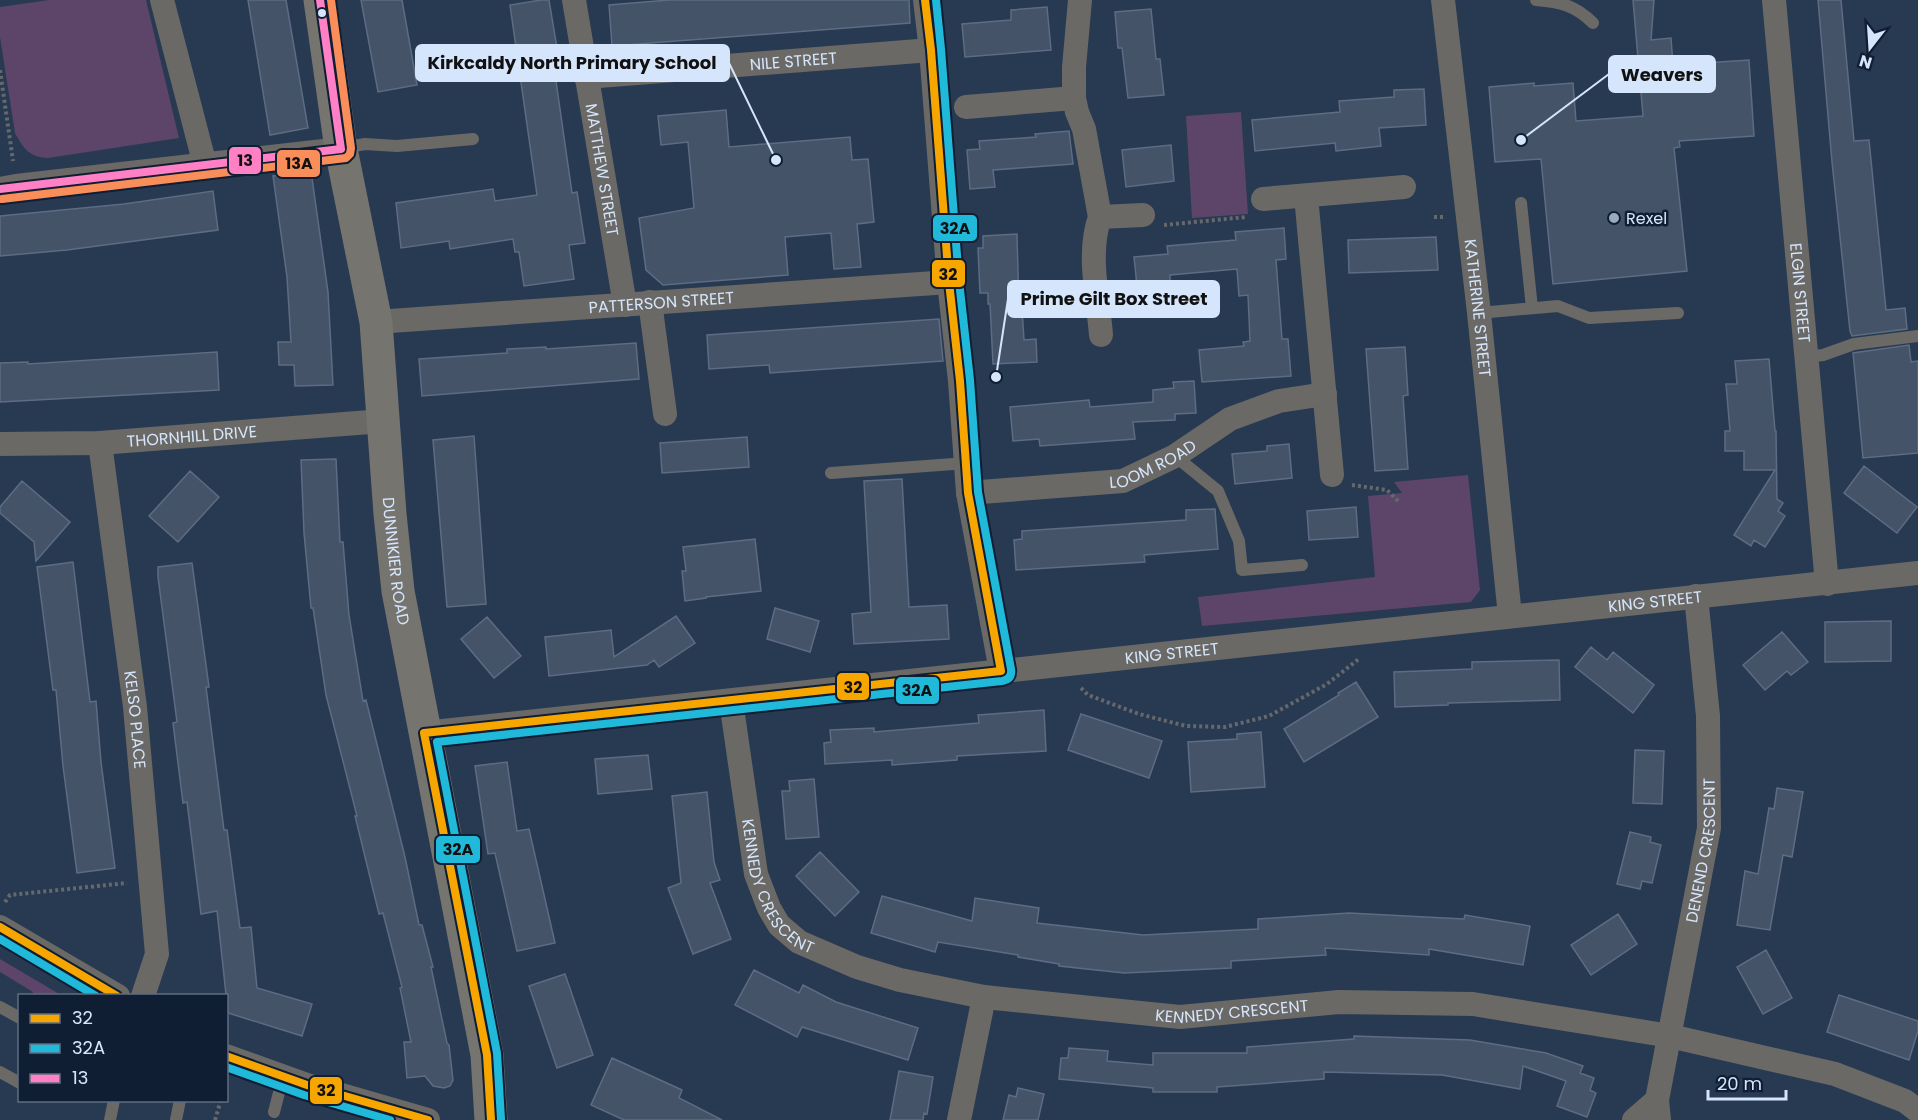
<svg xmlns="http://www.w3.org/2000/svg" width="1918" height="1120" font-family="Poppins,sans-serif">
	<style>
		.green { fill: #5d4569 }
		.building { fill: #455368; stroke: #5d6c82; stroke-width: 1.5 }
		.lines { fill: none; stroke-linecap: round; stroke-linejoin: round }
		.path { stroke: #65686c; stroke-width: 4; stroke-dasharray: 3 3; stroke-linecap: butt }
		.lane { stroke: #6a6966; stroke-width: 12 }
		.street { stroke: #6a6966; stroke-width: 24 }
		.secondary { stroke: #76746f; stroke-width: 33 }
		.bus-1-casing { stroke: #101e33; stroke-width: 12 }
		.bus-2-casing { stroke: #101e33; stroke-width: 12 }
		.bus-3-casing { stroke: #101e33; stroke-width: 12 }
		.bus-4-casing { stroke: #101e33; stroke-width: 12 }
		.bus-1 { stroke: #f7a600; stroke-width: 8 }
		.bus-2 { stroke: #20b9da; stroke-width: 8 }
		.bus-3 { stroke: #ff80c5; stroke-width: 8 }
		.bus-4 { stroke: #fa8e5a; stroke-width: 8 }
		.bus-dot { fill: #d5e5fc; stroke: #101e33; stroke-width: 2 }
		.poi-dot { fill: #98a9c0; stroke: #101e33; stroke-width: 2 }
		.labels { text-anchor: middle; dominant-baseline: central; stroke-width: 5; stroke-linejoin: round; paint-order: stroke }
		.street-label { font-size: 16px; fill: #d5e5fc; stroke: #101e33 }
		.poi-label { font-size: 16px; fill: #d5e5fc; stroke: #101e33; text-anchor: start }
		.leader { fill: none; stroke: #d5e5fc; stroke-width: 2 }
		.callout-dot { fill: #d5e5fc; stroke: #101e33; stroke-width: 2 }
		.callout { fill: #d5e5fc; stroke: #d5e5fc; stroke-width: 2 }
		.callout-label { font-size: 18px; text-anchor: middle; font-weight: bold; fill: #111 }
		.line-badge { stroke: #101e33; stroke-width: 2 }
		.pale-badge-label { font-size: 16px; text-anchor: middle; font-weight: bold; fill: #111 }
	</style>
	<rect width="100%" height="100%" fill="#283952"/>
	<!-- green -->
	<path class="green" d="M49 0H146L179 138 48 158C29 157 24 149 15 133L0 37V7Z
		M1241 112 1248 214 1192 218 1186 116Z
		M1468 475 1480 590 1471 602 1202 626 1198 597 1375 577 1368 496 1402 493 1394 482Z
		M0 959 61 995H32L33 992 0 972Z"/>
	<!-- building -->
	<path class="building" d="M248 0H286L308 128 270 135Z
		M361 0H402L417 85 378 92Z
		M541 0H549L559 60H553L572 193 577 192 585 243 569 245 574 279 524 286 519 252H515L513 239 450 249 449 241 401 248 396 203 493 189 495 201 537 195 510 5Z
		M669 0H909L910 23 612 46 609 5Z
		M1633 0H1654L1651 40 1671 38 1673 65 1749 60 1754 136 1679 141 1680 147 1674 148 1687 271 1553 284 1541 159 1495 162 1489 87 1534 83V86L1573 83 1576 121 1643 116Z
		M1818 0H1841L1854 141 1869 140 1886 310 1905 308 1907 329 1852 336 1850 331 1832 162Z
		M1047 7 1051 50 965 57 962 24 1011 20V10Z
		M1151 9 1156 59H1160L1164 95 1128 98 1122 48H1118L1115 12Z
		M1424 89 1426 125 1379 128 1381 146 1336 151 1335 143 1255 151 1252 120 1340 112 1339 101 1394 97V90Z
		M726 110 729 147 850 137 852 160 868 159 874 222 857 224 861 267 834 269 831 233 785 237 788 275 663 285 646 270 639 218 694 208 688 142 661 145 658 116Z
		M1069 131 1073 164 993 170 995 187 970 189 967 150 980 149 979 141 1036 137 1035 134Z
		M1171 145 1174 181 1126 187 1122 150Z
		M311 171 328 292 333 385 295 386 294 365H279L278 342H291L287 277 273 176Z
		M213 191 218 230 67 250 0 256V216L124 204Z
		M1284 228 1286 259 1276 260 1282 339H1288L1291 376 1202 382 1199 350 1244 346 1243 342 1250 341 1248 295 1239 296 1237 269 1170 275V284L1137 286 1134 257 1168 254 1167 246 1236 240 1235 232Z
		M1017 234 1019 309 1022 308 1024 340 1036 339 1037 362 993 364 990 304H988V293H980L978 248H983V236Z
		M1436 237 1438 270 1349 273 1348 240Z
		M939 319 943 361 770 373 769 365 709 369 707 335Z
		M636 343 639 379 422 396 419 359 507 353V349L546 347V349Z
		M1909 345 1911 362 1918 361V453L1863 458 1853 353Z
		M1405 347 1408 395 1403 396 1408 469 1375 471 1366 349Z
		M217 352 219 390 0 402V363L28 362V364Z
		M1769 359 1775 431H1776L1777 499 1783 503 1778 511 1785 516 1765 547 1754 540 1751 546 1734 535 1775 470H1744V451H1725V431H1730L1726 384H1737L1735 361Z
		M1194 381 1196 413 1175 414V420L1133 422 1135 439 1040 446 1039 439 1013 441 1010 407 1089 400 1090 407 1153 402V390L1174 388 1173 382Z
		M474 436 486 604 447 607 433 440Z
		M747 437 749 467 662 473 660 443Z
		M1289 444 1292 478 1235 484 1232 454 1267 451V446Z
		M336 459 340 542H343L349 615 363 701 366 700 405 857 419 925H422L433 967H431L447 1043 449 1045 453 1080 450 1086 444 1088 433 1086 425 1076 407 1078 404 1042H411L400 988 402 987 383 913 379 914 355 816H357L326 695 313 608H311L304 533 301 460Z
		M1864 466 1917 507 1897 533 1844 493Z
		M190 471 219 497 178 542 149 516Z
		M902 479 909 607 947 605 949 639 854 644 852 614 871 612 864 481Z
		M22 481 70 522 36 561 34 542 0 513V507Z
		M1356 507 1358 537 1309 540 1307 511Z
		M1215 509 1218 549 1144 555 1145 562 1016 570 1014 540 1022 539V531L1186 520V510Z
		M755 539 761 591 706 597V598L685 601 682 571H686L683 547Z
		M73 562 90 702 96 701 101 762 115 868 77 873 63 766 56 690H53L37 567Z
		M192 563 209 687H206L224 830H227L240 928 251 927 257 988 312 1004 302 1036 228 1013 217 911 201 914 187 802 183 803 173 723 177 722 158 577V567Z
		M775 608 819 621 810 652 767 639Z
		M676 616 695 643 659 667 654 660 647 665 549 676 545 637 611 630 614 657Z
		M487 617 521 656 494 678 461 639Z
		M1891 621V661L1825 662V622Z
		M1782 632 1808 662 1791 675 1787 671 1765 690 1743 665Z
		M1591 647 1607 660 1613 652 1654 685 1633 713 1575 667Z
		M1559 660 1560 700 1448 703V705L1395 707 1394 672 1472 669V662Z
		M1356 682 1378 717 1304 762 1284 729 1339 695 1338 693Z
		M1044 710 1046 751 957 756V760L892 765V760L825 764 824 743 831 742 830 730 874 728V732L979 723 978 715Z
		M1081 714 1162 741 1149 778 1068 750Z
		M1261 732 1265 787 1191 792 1188 742 1237 739V734Z
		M1635 750 1664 751 1662 804 1633 803Z
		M648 755 652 789 598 794 595 759Z
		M507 762 517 831 529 829 555 943 517 951 495 853 488 854 475 766Z
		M814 779 819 837 786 839 782 791H790L789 781Z
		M1777 788 1803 792 1792 857 1783 855 1770 930 1737 925 1745 871 1758 874 1769 808 1774 809Z
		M707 792 714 862 720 880 710 883 731 939 693 954 668 888 681 883 672 796Z
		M1630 832 1651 837 1650 842 1661 845 1652 883 1642 881 1640 889 1617 884Z
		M820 852 859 892 835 916 796 876Z
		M882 896 972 921 975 898 1039 908 1037 923 1143 935 1258 929V919L1349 913 1464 919 1465 915 1530 926 1523 965 1429 949V955L1325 948 1326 955 1231 961V968L1124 973 1059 966V964L1018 957V955L938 942 935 952 871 933Z
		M1618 914 1637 944 1591 975 1571 945Z
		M1766 950 1792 998 1763 1014 1737 967Z
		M754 970 799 993 803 985 836 1002 918 1028 908 1060 802 1027 797 1037 735 1005Z
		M565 974 593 1055 557 1068 529 986Z
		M1839 995 1918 1021V1031L1909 1060 1827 1032Z
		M1354 1036 1470 1040 1546 1053 1583 1066 1580 1073 1594 1078 1590 1090 1596 1093 1587 1117 1557 1106 1566 1081 1523 1066 1520 1089 1442 1075 1324 1072V1079L1217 1087V1092H1153V1088L1059 1079 1061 1058H1068L1069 1048 1108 1051 1107 1061 1153 1065V1053H1247V1047L1354 1039Z
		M612 1058 682 1090 679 1098 722 1120H624L591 1105Z
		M899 1071 933 1077 927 1114 924 1113 923 1120H890Z
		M1018 1088 1044 1094 1038 1120H1003L1009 1095 1016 1097Z"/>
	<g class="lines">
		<!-- path -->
		<path class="path" d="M0 70 13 161
			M1434 217H1443
			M1164 225 1246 217
			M1352 485 1387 490 1399 502
			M1081 688 1088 695 1139 714 1186 726 1225 727 1269 716 1327 684 1360 658
			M5 902 10 895 127 883
			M215 1120 221 1100"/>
		<!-- lane -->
		<path class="lane" d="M1536 0C1560 2 1575 5 1593 23
			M343 148 365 144 397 146 473 139
			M1521 203 1532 308
			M1479 313 1558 306 1589 318 1678 313
			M1806 357 1823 355 1854 344 1918 336
			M1175 456 1218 491 1239 541 1242 570 1302 565
			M831 473 967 463
			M0 1007 20 1018
			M0 1072 20 1083
			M274 1112 283 1077
			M110 1120 114 1100
			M176 1120 180 1100"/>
		<!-- street -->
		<g class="street">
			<path d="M162 0 205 165"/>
			<path id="s1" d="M574 0 625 305"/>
			<path d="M925 0 931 50 949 282 960 381 968 493 1001 671"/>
			<path d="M1080 0 1074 67V98L1077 112 1084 129 1100 217C1087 253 1098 297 1101 335"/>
			<path id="s2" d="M1443 0 1479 313 1510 616"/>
			<path id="s3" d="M1774 0 1827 584"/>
			<path id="s4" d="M586 77 931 50"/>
			<path d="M966 107 1074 98"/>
			<path d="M0 189 16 186 341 149"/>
			<path d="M1306 196 1332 475"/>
			<path d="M1263 199 1404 187"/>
			<path d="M1100 217 1143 215"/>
			<path d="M650 302 665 414"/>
			<path id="s5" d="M376 322 949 282"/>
			<path id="s6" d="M100 443 135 707 157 954 143 996"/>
			<path id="s7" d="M0 444 100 443 383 421"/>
			<path id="s8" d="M968 493 1123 481 1175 456 1230 419 1279 401 1325 394"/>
			<path id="s9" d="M731 701 756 874 769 908 779 925 799 942 857 967 900 980 984 997 1180 1017 1339 1002 1473 1004 1670 1036 1835 1074 1905 1101 1918 1111"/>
			<path id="s10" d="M424 733 1918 573"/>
			<path d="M0 927 118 996"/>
			<path d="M226 1056 307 1085 428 1120"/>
			<path d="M959 1120 984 997"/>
			<path d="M1634 1120 1657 1100"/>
			<path id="s11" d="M1659 1120 1657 1100 1709 828 1708 716 1696 596"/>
		</g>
		<!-- secondary -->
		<path class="secondary" id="s12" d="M320 0 341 149 376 322 390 514 398 591 487 1055 491 1120"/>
		<defs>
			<path id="bus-1" d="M0 927 117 996
				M226 1056 307 1085 428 1120
				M491 1120 487 1055 424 733 1001 671 968 493 960 381 949 282 931 50 925 0"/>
			<path id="bus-2" d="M0 939 96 996
				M226 1067 304 1095 390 1120
				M501 1119 497 1053 437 742 1002 681C1009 680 1012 676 1011 669L978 492 970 380 959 281 941 49 936 0"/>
			<path id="bus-3" d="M0 189 341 149 320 0"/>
			<path id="bus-4" d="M2 199 346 158 350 154 351 148 331 0"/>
		</defs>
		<!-- bus-1 casing -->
		<use href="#bus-1" class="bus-1-casing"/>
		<!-- bus-2 casing -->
		<use href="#bus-2" class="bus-2-casing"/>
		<!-- bus-3 casing -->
		<use href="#bus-3" class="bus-3-casing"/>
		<!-- bus-4 casing -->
		<use href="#bus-4" class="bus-4-casing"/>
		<!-- bus-1 -->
		<use href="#bus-1" class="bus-1"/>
		<!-- bus-2 -->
		<use href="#bus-2" class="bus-2"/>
		<!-- bus-3 -->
		<use href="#bus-3" class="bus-3"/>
		<!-- bus-4 -->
		<use href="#bus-4" class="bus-4"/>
	</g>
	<!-- markers -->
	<circle class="bus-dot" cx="322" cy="13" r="5"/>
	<circle class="poi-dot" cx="1614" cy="218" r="6"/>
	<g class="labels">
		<!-- street labels -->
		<g class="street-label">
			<text stroke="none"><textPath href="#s4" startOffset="208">NILE STREET</textPath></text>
			<text stroke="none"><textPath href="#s1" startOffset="172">MATTHEW STREET</textPath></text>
			<text stroke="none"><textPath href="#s3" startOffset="294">ELGIN STREET</textPath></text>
			<text stroke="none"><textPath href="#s5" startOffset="286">PATTERSON STREET</textPath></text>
			<text stroke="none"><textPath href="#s2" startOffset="310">KATHERINE STREET</textPath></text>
			<text stroke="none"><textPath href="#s7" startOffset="192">THORNHILL DRIVE</textPath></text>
			<text stroke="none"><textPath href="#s8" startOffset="189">LOOM ROAD</textPath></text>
			<text stroke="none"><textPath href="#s12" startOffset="567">DUNNIKIER ROAD</textPath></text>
			<text stroke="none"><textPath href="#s10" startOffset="1238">KING STREET</textPath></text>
			<text stroke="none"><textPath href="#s10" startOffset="752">KING STREET</textPath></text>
			<text stroke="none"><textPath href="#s6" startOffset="279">KELSO PLACE</textPath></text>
			<text stroke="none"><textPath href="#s11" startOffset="274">DENEND CRESCENT</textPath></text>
			<text stroke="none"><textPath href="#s9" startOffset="196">KENNEDY CRESCENT</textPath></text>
			<text stroke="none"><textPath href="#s9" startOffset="700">KENNEDY CRESCENT</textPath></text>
		</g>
		<!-- poi labels -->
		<g class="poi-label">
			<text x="1626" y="218">Rexel</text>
		</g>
	</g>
	<!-- callouts -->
	<path class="leader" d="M776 160L729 63M1521 140L1609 74M996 377L1008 299"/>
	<g class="callout-dot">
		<circle cx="776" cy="160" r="6"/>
		<circle cx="1521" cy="140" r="6"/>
		<circle cx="996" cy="377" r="6"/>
	</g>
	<g class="callout">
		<rect x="416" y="45" width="313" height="36" rx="6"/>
		<rect x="1609" y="56" width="106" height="36" rx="6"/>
		<rect x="1008" y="281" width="211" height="36" rx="6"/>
	</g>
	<g class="callout-label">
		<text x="572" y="69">Kirkcaldy North Primary School</text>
		<text x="1662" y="81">Weavers</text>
		<text x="1114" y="305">Prime Gilt Box Street</text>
	</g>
	<g class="line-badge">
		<rect x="228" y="146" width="34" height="29" rx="6" fill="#ff80c5"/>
		<rect x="276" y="149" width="45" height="29" rx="6" fill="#fa8e5a"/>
		<rect x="932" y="214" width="46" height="28" rx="6" fill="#20b9da"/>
		<rect x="931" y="259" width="35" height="29" rx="6" fill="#f7a600"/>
		<rect x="836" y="672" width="34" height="29" rx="6" fill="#f7a600"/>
		<rect x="895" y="676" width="45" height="29" rx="6" fill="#20b9da"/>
		<rect x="435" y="835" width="46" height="29" rx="6" fill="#20b9da"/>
		<rect x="309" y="1076" width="34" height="29" rx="6" fill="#f7a600"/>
	</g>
	<g class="pale-badge-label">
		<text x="245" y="166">13</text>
		<text x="299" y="169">13A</text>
		<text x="955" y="234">32A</text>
		<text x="948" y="280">32</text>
		<text x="853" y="693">32</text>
		<text x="917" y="696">32A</text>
		<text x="458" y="855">32A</text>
		<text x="326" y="1096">32</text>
	</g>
	<!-- legend -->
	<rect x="18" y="994" width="210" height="108" fill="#101e33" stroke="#5f6e83" stroke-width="1.5"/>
	<rect x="30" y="1014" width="30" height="9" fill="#f7a600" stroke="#5f6e83" stroke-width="1.5"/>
	<text x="72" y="1024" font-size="18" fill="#d5e5fc">32</text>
	<rect x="30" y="1044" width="30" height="9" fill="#20b9da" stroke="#5f6e83" stroke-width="1.5"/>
	<text x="72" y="1054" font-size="18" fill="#d5e5fc">32A</text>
	<rect x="30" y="1074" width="30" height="9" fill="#ff80c5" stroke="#5f6e83" stroke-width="1.5"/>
	<text x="72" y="1084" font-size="18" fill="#d5e5fc">13</text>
	<!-- north arrow -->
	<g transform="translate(1870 48) rotate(197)" stroke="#101e33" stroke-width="4.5" paint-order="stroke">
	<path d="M0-4.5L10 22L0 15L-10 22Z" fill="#d5e5fc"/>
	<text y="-9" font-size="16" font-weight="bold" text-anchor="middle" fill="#d5e5fc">N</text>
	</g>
	<!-- scale -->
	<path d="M1708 1090v9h78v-9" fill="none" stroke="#d5e5fc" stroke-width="3"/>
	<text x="1717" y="1090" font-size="18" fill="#d5e5fc" stroke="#101e33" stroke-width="4.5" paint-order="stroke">20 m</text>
</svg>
